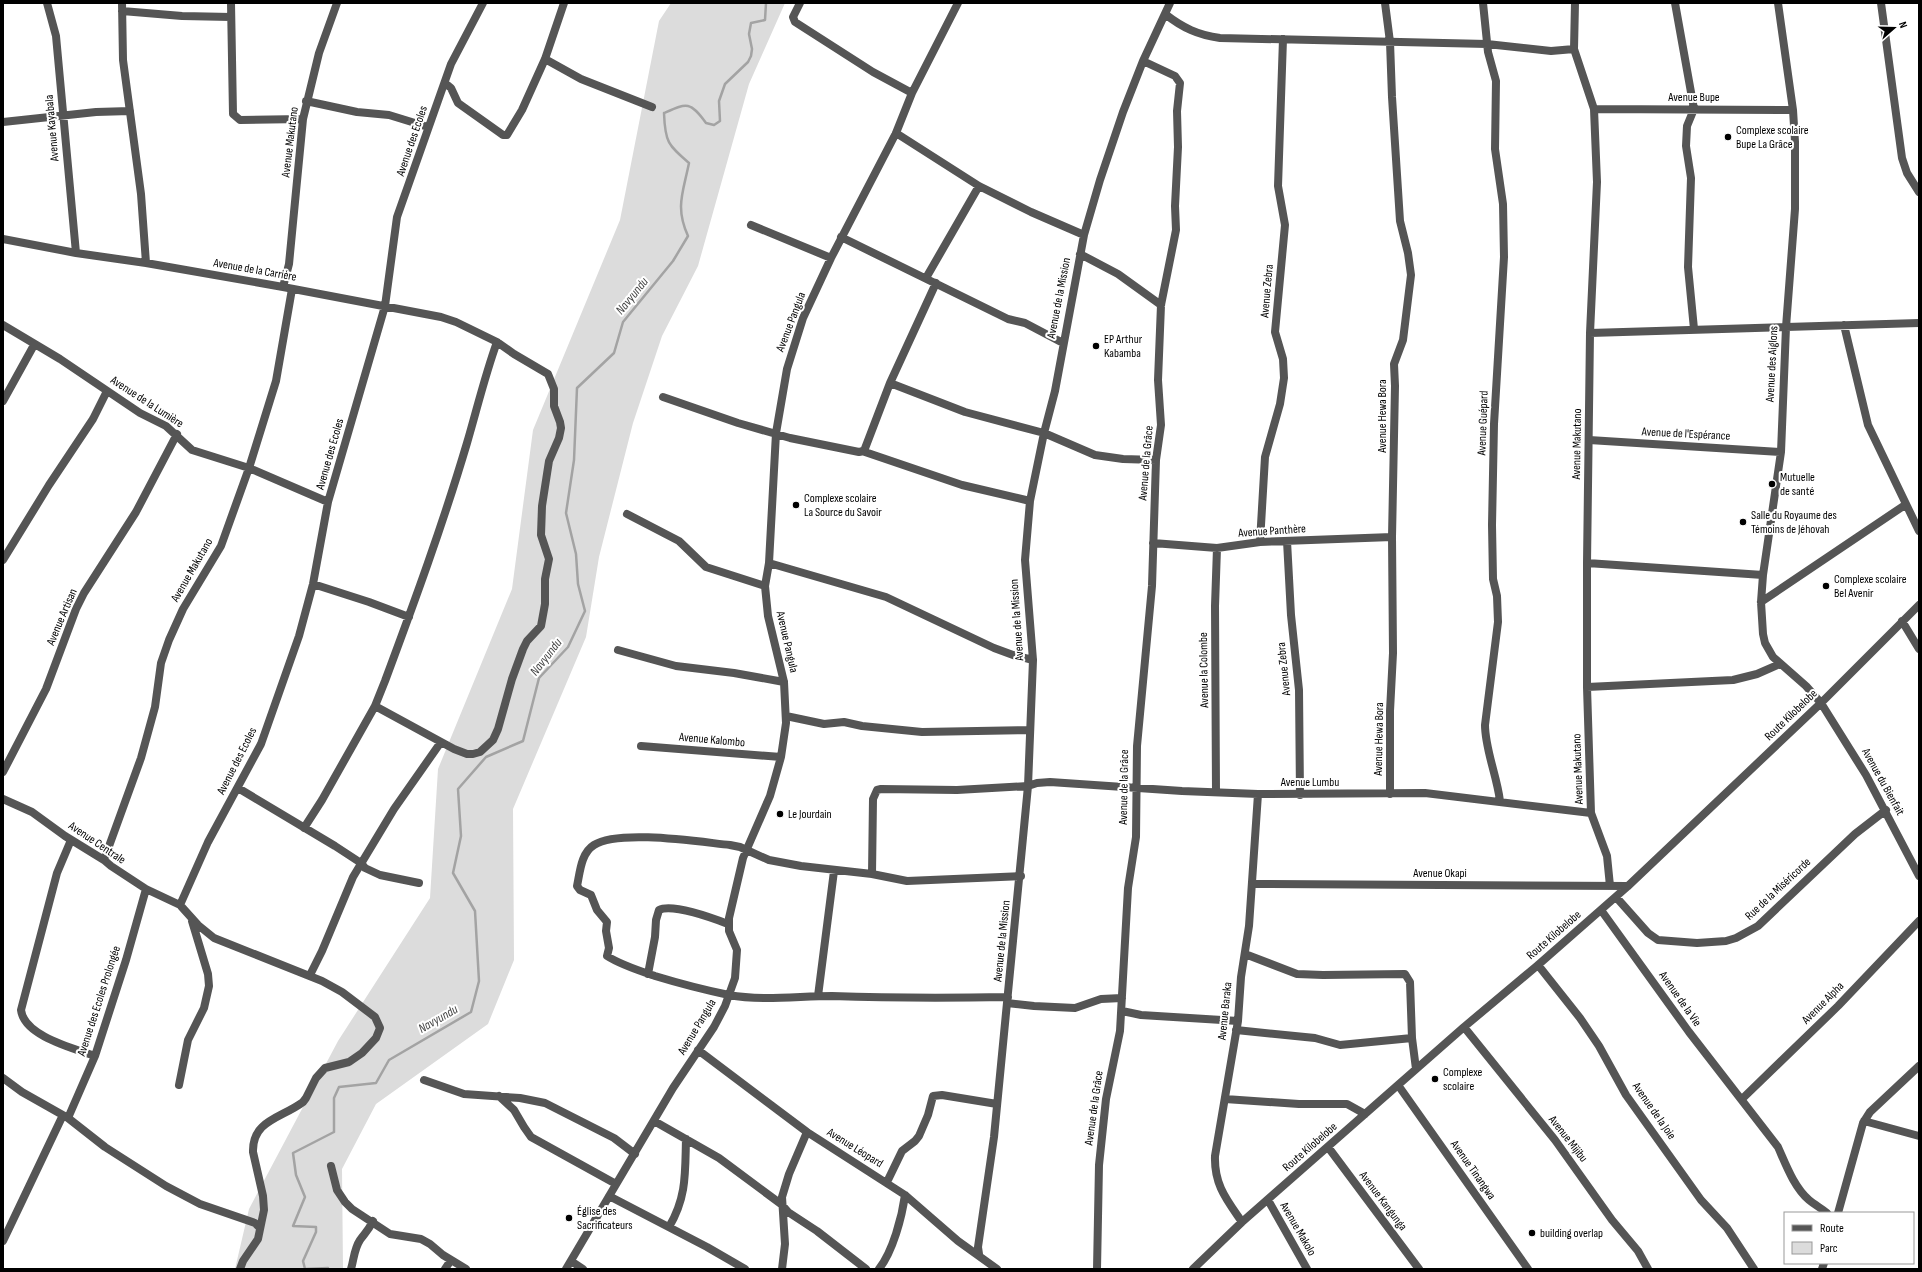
<svg xmlns="http://www.w3.org/2000/svg" width="1922" height="1272" font-family="'Sofia Sans Condensed',sans-serif">
	<style>
		.green { fill: #dcdcdc }
		.lines { fill: none; stroke-linecap: round; stroke-linejoin: round }
		.stream { stroke: #a3a3a3; stroke-width: 2.5 }
		.minor { stroke: #555; stroke-width: 8 }
		.poi-dot { fill: #000; stroke: #fff; stroke-width: 1.5 }
		.labels { text-anchor: middle; dominant-baseline: central; stroke-width: 4; stroke-linejoin: round; paint-order: stroke }
		.street-label { font-size: 12px; fill: #000; stroke: #fff }
		.poi-label { font-size: 12px; fill: #000; stroke: #fff; text-anchor: start }
		.water-label { font-size: 13px; font-style: italic; fill: #444; stroke: #fff }
	</style>
	<rect width="100%" height="100%" fill="#fff"/>
	<!-- green -->
	<path class="green" d="M671 3H785L749 84 698 266 662 336 633 423 599 557 586 637 513 809 514 960 488 1024 376 1104 342 1169 343 1269H235L249 1209 338 1041 430 898 438 769 512 589 533 430 620 220 659 21Z"/>
	<g class="lines">
		<!-- stream -->
		<path class="stream" d="M305 1269 303 1261 316 1232V1227L293 1226 305 1197 296 1175 293 1153 334 1132V1098L339 1087 376 1083 389 1060 471 1012 479 981 475 911 453 873 461 836 458 789 486 757 523 741 539 678 568 647 585 611 578 584 576 554 566 513 574 460 577 388 614 353 623 322 673 261 688 236C675 207 683 193 689 163 668 145 665 142 664 113 687 103 690 101 706 123L714 125 720 121 719 101 725 84 748 62 751 56 752 49 749 34 751 23 765 20 766 3
			M305 1269 328 1268V1269"/>
		<!-- minor -->
		<path class="minor" d="M47 3 56 36 76 253
			M122 3 123 60 141 194 146 263
			M231 3 233 114 240 120 303 119
			M800 3 793 17 795 22 873 72 912 93
			M1385 3 1390 42 1392 97 1400 221 1408 253 1411 275 1403 340 1394 364 1395 386 1392 537 1393 653 1390 711V794
			M1483 3 1488 52 1496 81 1495 149 1503 204 1504 257 1494 424 1492 525 1493 579 1497 596 1498 622 1485 725C1485 749 1497 776 1500 801
			M1575 3 1574 49 1594 109 1597 182 1590 333 1587 563V687L1591 813 1607 856 1610 886
			M1675 3 1694 109 1687 126 1686 146 1691 178 1688 267 1694 329
			M1778 3 1793 110 1795 142V209L1786 327 1781 452 1763 575 1761 602 1763 634 1765 643 1773 657 1806 686 1821 703 1866 775 1919 876
			M1881 3 1902 158 1907 173 1919 192
			M122 11 182 16 231 17
			M1165 14C1183 28 1198 35 1220 38L1487 44 1551 51 1574 49
			M545 59 581 79 652 107
			M445 83 451 88 458 103 503 135H507L522 110 545 59 564 3
			M306 101 357 112 389 115 428 127
			M1594 109 1793 110
			M3 122 96 112 130 111
			M896 133 979 186 1031 212 1084 235
			M751 225 831 258
			M841 237 1008 319 1025 323 1063 343
			M3 239 76 253 146 263 283 287 441 317 456 322 497 342 514 354 548 374 554 389V406L560 422 561 428 559 438 549 461 542 506 541 535 549 559 545 579V604L541 626 527 641 523 649 512 679 498 729 493 740 480 752 473 754H467L454 749 375 706
			M1080 254 1118 274 1161 305
			M926 278 979 186
			M283 287 289 264 303 119 319 53 337 3
			M3 325 60 359 140 413 166 426 192 450 249 468 328 502
			M1844 325 1868 425 1919 531
			M1590 333 1919 323
			M890 383 965 412 1044 433 1095 455 1123 459 1156 460
			M663 397 738 423 790 438 859 452 864 451 890 383 936 283
			M3 401 34 345
			M1589 440 1781 452
			M862 451 962 485 1030 501
			M627 514 679 541 706 567 765 586
			M1287 541 1291 615 1299 690 1300 795
			M1260 542 1265 457 1280 404 1284 378 1283 359 1275 332 1285 225 1278 186 1283 39
			M1153 543 1217 548 1260 542 1392 537
			M3 560 49 485 93 419 107 391
			M769 563 886 597 994 648 1013 655 1033 660
			M1587 563 1763 575
			M313 584 369 602 409 617
			M1761 602 1905 505
			M1902 621 1919 649
			M618 650 676 666 734 673 784 682
			M1587 687 1733 680 1757 674 1780 664
			M786 716 824 724 844 722 862 726 922 732 1030 730
			M641 746 781 757
			M3 772 46 689 76 609 84 593 136 512 177 434
			M238 788 335 846 361 863 365 868 380 875 419 883
			M1216 792 1215 606 1217 548
			M3 799 32 812 65 836 104 860 111 866 146 889 180 905 198 925 214 938 322 981 342 992 375 1017 380 1028 376 1038 362 1053 349 1062 325 1068 316 1078 306 1098 303 1102C282 1118 252 1120 253 1152L263 1196 264 1210 258 1239 243 1261 240 1269
			M304 828 322 800 375 706 385 681C414 603 443 524 467 443 477 409 485 375 497 342
			M71 840 57 873 21 1010C24 1036 73 1048 95 1056
			M104 860 141 758 155 707 161 663 169 640 183 609 221 546 249 468 276 381 292 289
			M872 874 873 799 877 790 881 789 957 790 1028 786 1037 783 1050 782 1182 791 1258 794 1425 793 1591 813
			M1253 884 1628 886
			M1616 897 1648 933 1658 940 1697 943 1726 941 1736 938 1758 926 1855 834 1886 810
			M180 905 208 842 261 744 299 636 313 584 328 502 385 306 397 217 451 64 483 3
			M1601 910 1689 1032 1778 1147C1786 1165 1794 1187 1809 1200 1815 1205 1821 1208 1827 1213
			M1245 954 1297 974 1323 975 1405 974 1410 982 1412 1038
			M1538 965 1580 1018 1599 1046 1626 1095 1701 1200 1727 1228 1754 1269
			M648 974 655 937 656 920 659 910C672 903 715 919 728 924
			M310 975 322 951 353 877 394 809 441 742
			M818 996 834 871
			M1008 997C949 998 890 998 832 996 799 996 761 1001 729 995 705 990 678 983 655 976 640 971 621 965 607 956L609 948 606 931 607 922 597 910 591 895 580 890 577 886C580 872 581 853 594 845 619 829 700 842 730 845L740 847 769 860 801 866 872 874 907 881 1021 876
			M1007 1003 1034 1006 1075 1008 1101 999 1122 998
			M1122 1011 1141 1015 1238 1021
			M1464 1027 1555 1140 1612 1220 1638 1251 1648 1269
			M1236 1030 1315 1038 1340 1045 1412 1038 1416 1069
			M698 1050 807 1132 905 1195 958 1241 997 1269
			M3 1078 22 1092 68 1118 105 1147 166 1186 200 1204 255 1223 259 1227
			M424 1080 464 1094 520 1098 545 1103 614 1138 635 1154
			M179 1085 188 1040 204 1008 209 986 208 974 192 921
			M1398 1085 1528 1269
			M499 1096 514 1110 524 1127 531 1137 616 1184
			M1225 1099 1299 1104H1347L1365 1114
			M1742 1099 1838 1006 1919 921
			M68 1118 95 1056 126 960 146 889
			M654 1121 719 1158 781 1204 788 1212 817 1231 866 1269
			M1864 1121 1919 1136
			M1328 1147 1419 1269
			M331 1166 337 1190 345 1202 352 1209 390 1234 421 1239 430 1244 443 1255 466 1269
			M887 1182 902 1151 915 1141 919 1136 928 1115 933 1096 942 1095 997 1104
			M609 1196 707 1247 745 1269
			M1268 1200 1307 1269
			M1838 1213 1863 1123 1870 1112 1919 1066
			M1242 1222C1227 1200 1214 1185 1215 1156L1238 1021 1241 977 1249 926 1258 794
			M669 1227C687 1197 685 1172 686 1139
			M3 1241 63 1115
			M979 1254 978 1247 994 1137 1028 786 1033 660 1025 560 1030 501 1044 433 1055 391 1084 235 1100 180 1123 112 1143 61 1170 3
			M571 1261 583 1269
			M351 1269C354 1259 354 1249 360 1240 365 1233 368 1231 373 1221
			M445 1269 451 1260
			M566 1269 673 1088 714 1027 725 1006 735 978 737 950 729 931V918L743 858 770 796 781 757 786 723 784 682 768 616 765 586 769 563 776 433 787 369 803 318 831 258 896 133 912 93 958 3
			M782 1269 785 1244 782 1197 789 1174 807 1132
			M879 1269C893 1251 902 1217 905 1195
			M1097 1269 1099 1165 1106 1099 1120 1031 1128 888 1136 837 1137 746 1152 586 1156 460 1161 425 1158 380 1161 305 1176 230 1175 206 1178 147 1177 111 1180 83 1175 76 1143 61
			M1193 1269 1242 1222 1464 1027 1538 965 1628 886 1821 703 1919 605
			M1822 1269 1824 1263"/>
	</g>
	<!-- markers -->
	<g class="poi-dot">
		<circle cx="1728" cy="137" r="4"/>
		<circle cx="1096" cy="346" r="4"/>
		<circle cx="1772" cy="484" r="4"/>
		<circle cx="796" cy="505" r="4"/>
		<circle cx="1743" cy="522" r="4"/>
		<circle cx="1826" cy="586" r="4"/>
		<circle cx="780" cy="814" r="4"/>
		<circle cx="1435" cy="1079" r="4"/>
		<circle cx="569" cy="1218" r="4"/>
		<circle cx="1532" cy="1233" r="4"/>
	</g>
	<g class="labels">
		<!-- street labels -->
		<g class="street-label">
			<text x="1694" y="97">Avenue Bupe</text>
			<text transform="translate(52 128) rotate(-95)">Avenue Kayabala</text>
			<text transform="translate(412 141) rotate(-71)">Avenue des Ecoles</text>
			<text transform="translate(290 142) rotate(-83)">Avenue Makutano</text>
			<text transform="translate(255 270) rotate(10)">Avenue de la Carrière</text>
			<text transform="translate(1267 291) rotate(-85)">Avenue Zebra</text>
			<text transform="translate(1059 298) rotate(-79)">Avenue de la Mission</text>
			<text transform="translate(791 322) rotate(-69)">Avenue Pangula</text>
			<text transform="translate(1772 364) rotate(-87)">Avenue des Aiglons</text>
			<text transform="translate(147 402) rotate(33)">Avenue de la Lumière</text>
			<text transform="translate(1382 416) rotate(-90)">Avenue Hewa Bora</text>
			<text transform="translate(1483 423) rotate(-88)">Avenue Guépard</text>
			<text transform="translate(1686 434) rotate(3)">Avenue de l'Espérance</text>
			<text transform="translate(1577 444) rotate(-89)">Avenue Makutano</text>
			<text transform="translate(330 454) rotate(-74)">Avenue des Ecoles</text>
			<text transform="translate(1146 463) rotate(-85)">Avenue de la Grâce</text>
			<text transform="translate(1272 531) rotate(-4)">Avenue Panthère</text>
			<text transform="translate(192 570) rotate(-60)">Avenue Makutano</text>
			<text transform="translate(62 617) rotate(-67)">Avenue Artisan</text>
			<text transform="translate(1017 620) rotate(-94)">Avenue de la Mission</text>
			<text transform="translate(787 642) rotate(77)">Avenue Pangula</text>
			<text transform="translate(1284 669) rotate(-96)">Avenue Zebra</text>
			<text transform="translate(1204 670) rotate(-91)">Avenue la Colombe</text>
			<text transform="translate(1791 715) rotate(-44)">Route Kilobelobe</text>
			<text transform="translate(1379 739) rotate(-89)">Avenue Hewa Bora</text>
			<text transform="translate(712 740) rotate(5)">Avenue Kalombo</text>
			<text transform="translate(237 761) rotate(-63)">Avenue des Ecoles</text>
			<text transform="translate(1578 769) rotate(-92)">Avenue Makutano</text>
			<text x="1310" y="782">Avenue Lumbu</text>
			<text transform="translate(1883 782) rotate(61)">Avenue du Bienfait</text>
			<text transform="translate(1124 787) rotate(-89)">Avenue de la Grâce</text>
			<text transform="translate(97 843) rotate(34)">Avenue Centrale</text>
			<text x="1440" y="873">Avenue Okapi</text>
			<text transform="translate(1778 889) rotate(-43)">Rue de la Miséricorde</text>
			<text transform="translate(1554 935) rotate(-41)">Route Kilobelobe</text>
			<text transform="translate(1002 941) rotate(-84)">Avenue de la Mission</text>
			<text transform="translate(1680 999) rotate(55)">Avenue de la Vie</text>
			<text transform="translate(99 1001) rotate(-72)">Avenue des Ecoles Prolongée</text>
			<text transform="translate(1823 1003) rotate(-45)">Avenue Alpha</text>
			<text transform="translate(1225 1011) rotate(-84)">Avenue Baraka</text>
			<text transform="translate(697 1027) rotate(-59)">Avenue Pangula</text>
			<text transform="translate(1094 1108) rotate(-82)">Avenue de la Grâce</text>
			<text transform="translate(1654 1111) rotate(55)">Avenue de la Joie</text>
			<text transform="translate(1568 1139) rotate(52)">Avenue Mijibu</text>
			<text transform="translate(1310 1147) rotate(-41)">Route Kilobelobe</text>
			<text transform="translate(855 1148) rotate(32)">Avenue Léopard</text>
			<text transform="translate(1473 1170) rotate(55)">Avenue Tinangwa</text>
			<text transform="translate(1383 1201) rotate(53)">Avenue Kangunga</text>
			<text transform="translate(1298 1229) rotate(60)">Avenue Makolo</text>
		</g>
		<!-- poi labels -->
		<g class="poi-label">
			<text x="1736" y="130">Complexe scolaire<tspan x="1736" dy="14">Bupe La Grâce</tspan></text>
			<text x="1104" y="339">EP Arthur<tspan x="1104" dy="14">Kabamba</tspan></text>
			<text x="1780" y="477">Mutuelle<tspan x="1780" dy="14">de santé</tspan></text>
			<text x="804" y="498">Complexe scolaire<tspan x="804" dy="14">La Source du Savoir</tspan></text>
			<text x="1751" y="515">Salle du Royaume des<tspan x="1751" dy="14">Témoins de Jéhovah</tspan></text>
			<text x="1834" y="579">Complexe scolaire<tspan x="1834" dy="14">Bel Avenir</tspan></text>
			<text x="788" y="814">Le Jourdain</text>
			<text x="1443" y="1072">Complexe<tspan x="1443" dy="14">scolaire</tspan></text>
			<text x="577" y="1211">Église des<tspan x="577" dy="14">Sacrificateurs</tspan></text>
			<text x="1540" y="1233">building overlap</text>
		</g>
		<!-- water labels -->
		<g class="water-label">
			<text transform="translate(632 296) rotate(-51)">Navyundu</text>
			<text transform="translate(546 657) rotate(-52)">Navyundu</text>
			<text transform="translate(438 1019) rotate(-30)">Navyundu</text>
		</g>
	</g>
	<!-- border -->
	<rect width="1922" height="1272" fill="none" stroke="#000000" stroke-width="8"/>
	<!-- legend -->
	<rect x="1784" y="1212" width="130" height="52" fill="#ffffff" stroke="#999999"/>
	<rect x="1792" y="1225" width="20" height="6" fill="#555555" stroke="#999999"/>
	<text x="1820" y="1232" font-size="12" fill="#000000">Route</text>
	<rect x="1792" y="1242" width="20" height="12" fill="#dcdcdc" stroke="#999999"/>
	<text x="1820" y="1252" font-size="12" fill="#000000">Parc</text>
	<!-- north arrow -->
	<g transform="translate(1894 28) rotate(70)" stroke="#ffffff" stroke-width="3" paint-order="stroke">
	<path d="M0-3L7 15L0 10L-7 15Z" fill="#000000"/>
	<text y="-6" font-size="11" font-weight="bold" text-anchor="middle" fill="#000000">N</text>
	</g>
</svg>
